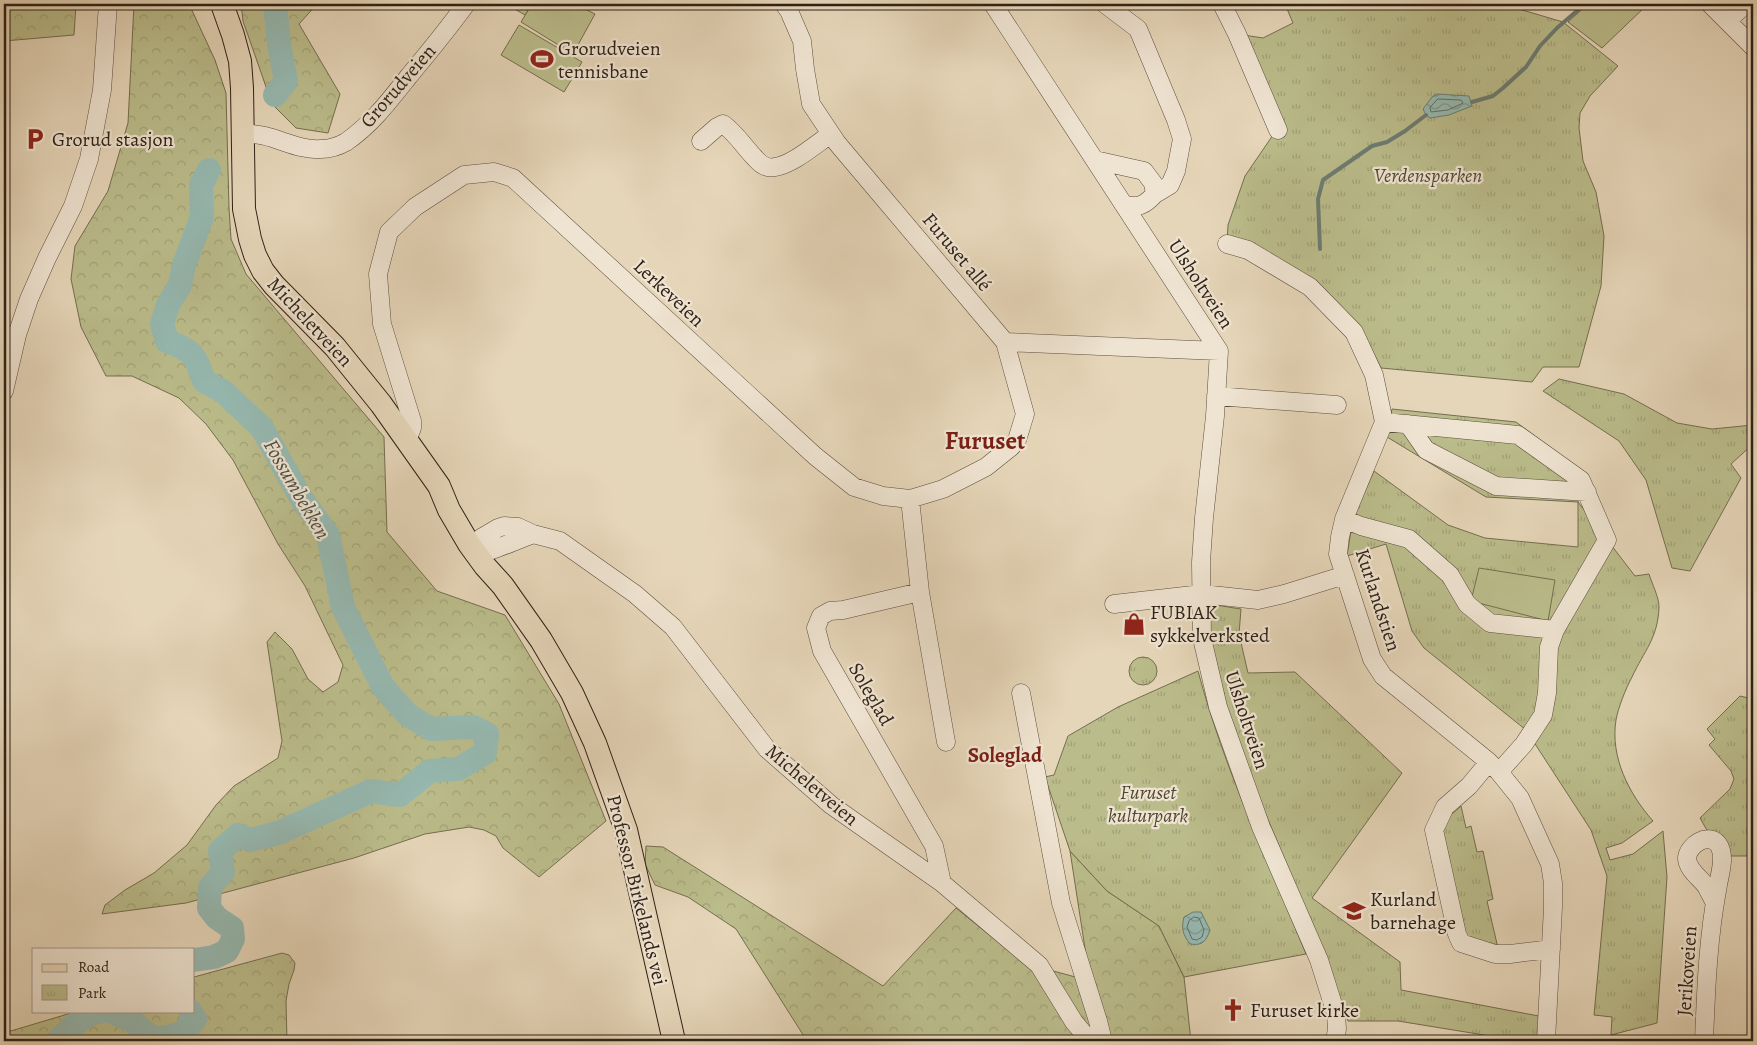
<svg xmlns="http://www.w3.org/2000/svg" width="1757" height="1045" font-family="Alegreya,serif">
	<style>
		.forest { fill: url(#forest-crowns); stroke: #746e50 }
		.park { fill: url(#park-tufts); stroke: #746e50 }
		.garden { fill: #bbbc8b; stroke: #746e50 }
		.water { fill: url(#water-waves); stroke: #6c7c73 }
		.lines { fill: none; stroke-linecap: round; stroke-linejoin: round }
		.shore { stroke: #626d64; stroke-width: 1 }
		.stream { stroke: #6c7c73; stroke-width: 4 }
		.river { stroke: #96b9b1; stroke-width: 24 }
		.minor-casing { stroke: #5c4e3f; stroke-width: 19 }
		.major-casing { stroke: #2e2116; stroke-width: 24 }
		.minor { stroke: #efe4d2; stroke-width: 18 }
		.major { stroke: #e6d6b9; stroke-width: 22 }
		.labels { text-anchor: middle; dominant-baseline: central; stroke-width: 4.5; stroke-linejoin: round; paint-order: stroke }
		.poi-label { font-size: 20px; fill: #2e2116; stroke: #efe4d2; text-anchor: start }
		.street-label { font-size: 20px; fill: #2e2116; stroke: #efe4d2 }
		.park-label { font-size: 20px; font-style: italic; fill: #514833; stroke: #efe4d2 }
		.water-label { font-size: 21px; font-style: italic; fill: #4d4f44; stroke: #efe4d2 }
		.neighbourhood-label { font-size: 21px; font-weight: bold; fill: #7a1f14; stroke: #efe4d2 }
		.district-label { font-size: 25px; font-weight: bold; fill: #7a1f14; stroke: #efe4d2 }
	</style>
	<defs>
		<pattern id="forest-crowns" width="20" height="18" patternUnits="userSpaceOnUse" patternTransform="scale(1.25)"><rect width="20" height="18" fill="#bbbc8b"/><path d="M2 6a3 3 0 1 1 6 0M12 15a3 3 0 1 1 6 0" fill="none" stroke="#a1a177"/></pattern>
		<pattern id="park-tufts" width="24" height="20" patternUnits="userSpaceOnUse" patternTransform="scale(1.25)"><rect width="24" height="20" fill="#bbbc8b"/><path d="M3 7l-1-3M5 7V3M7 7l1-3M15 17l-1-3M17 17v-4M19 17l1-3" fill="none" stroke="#a1a177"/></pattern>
		<pattern id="water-waves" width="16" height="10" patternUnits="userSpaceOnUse" patternTransform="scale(1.25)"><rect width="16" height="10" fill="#96b9b1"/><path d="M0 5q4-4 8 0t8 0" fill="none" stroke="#7b968f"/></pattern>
	</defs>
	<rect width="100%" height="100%" fill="#e6d6b9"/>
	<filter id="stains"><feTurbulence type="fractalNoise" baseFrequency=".004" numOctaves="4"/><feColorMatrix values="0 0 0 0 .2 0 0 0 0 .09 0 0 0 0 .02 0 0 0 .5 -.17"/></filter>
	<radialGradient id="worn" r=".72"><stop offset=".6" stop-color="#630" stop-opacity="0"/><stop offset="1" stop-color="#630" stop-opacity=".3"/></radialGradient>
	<!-- forest -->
	<path class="forest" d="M4 4H76L74 35 4 41Z
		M134 4H189L215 60 226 93 229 208 231 239 246 274 384 437 387 532 437 591 505 615 559 704 606 821 539 877 503 848 496 836 484 830 469 827 425 834 354 858 186 903 102 914 105 905 125 890 154 873 187 845 216 805 234 786 278 758 282 741 267 642 275 632 292 649 308 679 323 692 338 682 343 665 305 586 278 544 233 460 206 424 179 398 132 376H106L81 327 71 279 75 246 108 191 128 123Z
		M241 4H317L299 24 340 94 328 133 296 128 272 104 243 21Z
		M646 846 663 847 883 986 956 908 1024 963 1090 981 1070 851 1107 891 1159 926 1184 977 1191 1041H807L736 929 688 897 655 885 645 864Z
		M282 953 289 955 295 963 294 970 289 984 286 1001 287 1041H4V1033L78 1011H194V977Z"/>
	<!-- park -->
	<path class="park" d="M506 4H532L525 15Z
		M1285 4H1502L1563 22 1618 66 1590 96 1580 113 1579 128 1583 161 1596 192 1604 236 1601 286 1579 367H1543L1532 382 1381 368 1362 330 1227 244 1228 225 1245 176 1273 135 1237 34 1263 38 1293 23Z
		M1559 379 1624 394 1677 423 1712 429 1753 425V444L1731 464 1741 478 1690 571 1672 568 1646 480 1619 441 1543 391Z
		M1392 409 1516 422 1586 474 1578 502 1635 576 1649 574C1652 584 1659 597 1659 607 1658 638 1644 651 1632 677 1626 688 1618 708 1616 720 1610 757 1629 794 1653 821L1622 843 1606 848 1610 860 1633 854 1663 831 1667 877 1657 1023 1611 1035 1612 1017 1594 1015 1607 876 1591 830 1526 730 1424 648 1412 631 1386 544 1347 556 1353 518 1374 471 1448 525 1485 538 1578 547V502L1486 497 1387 437Z
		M1209 604 1241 609 1239 634 1248 673 1295 672 1402 773 1312 898 1400 962 1401 990 1544 1017 1543 1041H1495L1484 1035 1398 1021H1348L1305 907 1250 777 1224 705 1209 637Z
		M1129 671a14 14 0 1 1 28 0a14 14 0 1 1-28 0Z
		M1198 671C1224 769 1268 861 1306 954L1184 977 1159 926 1107 891 1070 851 1045 777 1054 775 1068 736 1118 707Z
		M1740 696 1753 699V851L1748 856H1730L1708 832 1700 818 1730 789 1734 779 1731 771 1709 745 1715 739 1707 729Z
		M1461 806 1466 828 1471 826 1477 852 1483 851 1493 899 1487 901 1498 948 1472 941 1462 931 1440 832 1444 821Z"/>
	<!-- garden -->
	<path class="garden" d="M532 4H575L595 14 573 54 521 22Z
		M1588 4H1648L1602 48 1568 22Z
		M519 25 582 62 564 92 501 55Z
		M1479 568 1555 580 1548 621 1471 601Z"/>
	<!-- water -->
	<path class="water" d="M1437 94 1469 96 1472 106 1449 115 1430 118 1426 115 1423 109 1432 97Z
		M1193 912H1201L1210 930C1206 941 1203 946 1190 944 1183 935 1181 929 1184 917Z"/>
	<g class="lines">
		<!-- shore -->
		<path class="shore" d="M1438 99 1461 100 1463 103 1448 110 1431 112 1430 108Z
			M1194 917 1199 918 1204 930 1202 937 1197 940 1192 939 1187 927 1189 921Z"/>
		<!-- stream -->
		<path class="stream" d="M1472 102 1493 96 1503 88 1526 67 1540 46 1557 28 1585 4
			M1320 249 1318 199 1323 180 1372 146 1387 142 1405 131 1426 115"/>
		<!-- river -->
		<path class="river" d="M275 4 279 44 286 81 275 95
			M194 960 214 957 227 951 233 939 232 928 217 918 209 908 210 887 223 872 220 851 238 835 250 840 278 833 371 791 400 795 430 771 458 769 485 753 487 734 473 727 431 729 408 715 383 687 343 607 328 535 301 498 262 428 224 392 204 381C194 353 194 352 167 341L162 324 168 305 180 285 184 265 202 217 201 185 209 170
			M111 1011 133 1022 153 1039C174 1036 183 1037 195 1019L190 1011
			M58 1041C71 1028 83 1013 102 1011"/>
		<defs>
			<path id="minor" d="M784 4 789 11 802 41 805 69 811 104 837 143 1005 342 1219 351
				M993 4 1219 351 1215 416 1204 518 1201 562 1202 638 1218 707 1261 827 1319 960 1336 1014 1337 1029 1335 1041
				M1105 4 1138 29 1176 120 1182 139 1176 171 1170 185 1155 194
				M1222 4 1237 34 1278 130
				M1710 4 1753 47
				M1728 20 1746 4
				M243 134C272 132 294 151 321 149 329 149 339 146 346 142 372 124 390 100 409 76 429 52 448 29 466 4
				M701 141 717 127 723 124C736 133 744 147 755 158 760 164 767 169 775 167 792 165 816 144 831 134
				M1095 160 1144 171 1153 183 1155 194C1145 205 1138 209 1123 204
				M1227 244 1248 250 1310 287 1354 332 1374 375 1384 422 1344 519 1340 537 1338 554 1372 659 1383 676 1489 762 1499 772 1520 798 1550 864 1553 883V907L1546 1041
				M4 391 17 335 29 299 47 258 73 206 89 159 102 90 108 4
				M1216 396 1337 405
				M1384 422 1518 435 1581 480 1607 540 1555 630 1549 647 1547 693 1543 715 1524 744 1499 772
				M1408 424 1426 450 1496 486 1587 492
				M407 440 412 428V421L382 324 378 274 389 232 415 207 464 175 494 172 513 178 815 456 854 487 883 496 910 499 943 489 986 467 1011 447 1017 440 1025 414 1005 342
				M910 499 920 592 946 742
				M1344 519 1361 526 1409 539 1450 575 1467 604 1490 623 1555 630
				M533 534C525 537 485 554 480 553 478 552 476 551 473 549L476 543 481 538 498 528 504 526 518 527 533 534 560 541 635 594 673 627 767 749 831 805 942 883 1039 965 1074 1022 1090 1041
				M920 592 843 610 830 611 821 616 816 628 822 651 934 846 942 883
				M1114 604 1202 594 1258 600 1284 594 1345 575
				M1021 693 1061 903 1098 1021 1103 1041
				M1489 762 1469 786 1445 807 1434 830 1457 934 1461 943 1495 954H1510L1551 949
				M1704 1041C1706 989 1708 937 1718 885 1720 873 1726 855 1718 844 1708 832 1688 845 1687 858 1687 869 1700 878 1706 886 1709 891 1712 898 1715 903"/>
			<path id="major" d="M222 4 233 35 240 61 242 88 244 209 250 239 255 255 263 271 274 285 335 347 381 404 439 486 449 510 469 544 485 566 503 586 541 640 572 693 595 743 626 830 674 1041"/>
		</defs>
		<!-- minor casing -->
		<use href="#minor" class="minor-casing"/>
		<!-- major casing -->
		<use href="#major" class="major-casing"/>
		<!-- minor -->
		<use href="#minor" class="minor"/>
		<!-- major -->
		<use href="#major" class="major"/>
	</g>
	<!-- icons -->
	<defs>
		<symbol id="stadium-bare" viewBox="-9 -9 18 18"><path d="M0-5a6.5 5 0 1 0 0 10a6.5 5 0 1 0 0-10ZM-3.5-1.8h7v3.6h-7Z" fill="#8f2418" stroke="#efe4d2" stroke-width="2.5" paint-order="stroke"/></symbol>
		<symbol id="parking-bare" viewBox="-9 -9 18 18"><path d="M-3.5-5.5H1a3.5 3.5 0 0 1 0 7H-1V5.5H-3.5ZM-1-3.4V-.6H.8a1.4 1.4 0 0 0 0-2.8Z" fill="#8f2418" stroke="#efe4d2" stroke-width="2.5" paint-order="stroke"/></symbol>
		<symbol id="shop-bare" viewBox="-9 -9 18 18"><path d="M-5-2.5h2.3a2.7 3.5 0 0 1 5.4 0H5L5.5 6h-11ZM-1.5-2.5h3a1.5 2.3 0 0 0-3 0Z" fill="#8f2418" stroke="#efe4d2" stroke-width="2.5" paint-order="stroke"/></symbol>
		<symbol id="school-bare" viewBox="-9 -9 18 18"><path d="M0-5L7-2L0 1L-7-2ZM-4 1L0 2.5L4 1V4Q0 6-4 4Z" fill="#8f2418" stroke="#efe4d2" stroke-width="2.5" paint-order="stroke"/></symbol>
		<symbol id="church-bare" viewBox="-9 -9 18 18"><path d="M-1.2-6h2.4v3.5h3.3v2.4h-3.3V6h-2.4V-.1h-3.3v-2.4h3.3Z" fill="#8f2418" stroke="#efe4d2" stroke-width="2.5" paint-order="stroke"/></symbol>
	</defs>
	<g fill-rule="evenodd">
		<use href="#stadium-bare" x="526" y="43" width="32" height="32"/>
		<use href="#parking-bare" x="19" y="123" width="32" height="32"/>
		<use href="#shop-bare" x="1118" y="608" width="32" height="32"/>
		<use href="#school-bare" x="1338" y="895" width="32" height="32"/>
		<use href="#church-bare" x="1217" y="994" width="32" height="32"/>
	</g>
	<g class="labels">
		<!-- poi labels -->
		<g class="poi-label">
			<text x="558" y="48">Grorudveien<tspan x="558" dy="23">tennisbane</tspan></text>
			<text x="52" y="139">Grorud stasjon</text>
			<text x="1150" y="612">FUBIAK<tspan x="1150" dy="23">sykkelverksted</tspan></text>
			<text x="1370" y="899">Kurland<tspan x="1370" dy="23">barnehage</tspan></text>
			<text x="1250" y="1010">Furuset kirke</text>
		</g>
		<!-- street labels -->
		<g class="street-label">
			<text transform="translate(398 86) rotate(-49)">Grorudveien</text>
			<text transform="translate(957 252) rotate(50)">Furuset allé</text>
			<text transform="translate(1201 284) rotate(57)">Ulsholtveien</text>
			<text transform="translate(669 293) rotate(43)">Lerkeveien</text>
			<text transform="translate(310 322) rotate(47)">Micheletveien</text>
			<text transform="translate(1378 600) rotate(72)">Kurlandstien</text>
			<text transform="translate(871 694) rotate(60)">Soleglad</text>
			<text transform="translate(1247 720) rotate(72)">Ulsholtveien</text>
			<text transform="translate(812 785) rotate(40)">Micheletveien</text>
			<text transform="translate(637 890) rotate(76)">Professor Birkelands vei</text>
			<text transform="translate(1687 971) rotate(-86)">Jerikoveien</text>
		</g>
		<!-- park labels -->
		<g class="park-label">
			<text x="1428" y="175">Verdensparken</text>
			<text x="1148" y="792">Furuset<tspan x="1148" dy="23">kulturpark</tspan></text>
		</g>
		<!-- water labels -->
		<g class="water-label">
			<text transform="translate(297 489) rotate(60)">Fossumbekken</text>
		</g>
		<!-- neighbourhood labels -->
		<g class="neighbourhood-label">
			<text x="1005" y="755">Soleglad</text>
		</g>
		<!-- district labels -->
		<g class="district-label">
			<text x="985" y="441">Furuset</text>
		</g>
	</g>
	<!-- margin -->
	<rect width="1757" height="1045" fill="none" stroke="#e6d6b9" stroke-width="20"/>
	<rect x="5" y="5" width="1747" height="1035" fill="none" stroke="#2e2116" stroke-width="2.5"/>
	<rect x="10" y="10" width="1737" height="1025" fill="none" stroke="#2e2116"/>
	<!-- legend -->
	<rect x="32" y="948" width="162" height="65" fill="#efe4d2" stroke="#a29687"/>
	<rect x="42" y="964" width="25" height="8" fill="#e6d6b9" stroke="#a29687"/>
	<text x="78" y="972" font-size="15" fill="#2e2116">Road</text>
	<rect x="42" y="985" width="25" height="15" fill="url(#park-tufts)" stroke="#a29687"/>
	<text x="78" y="998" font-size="15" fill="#2e2116">Park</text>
	<rect width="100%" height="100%" filter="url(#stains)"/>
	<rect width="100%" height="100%" fill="url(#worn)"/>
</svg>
